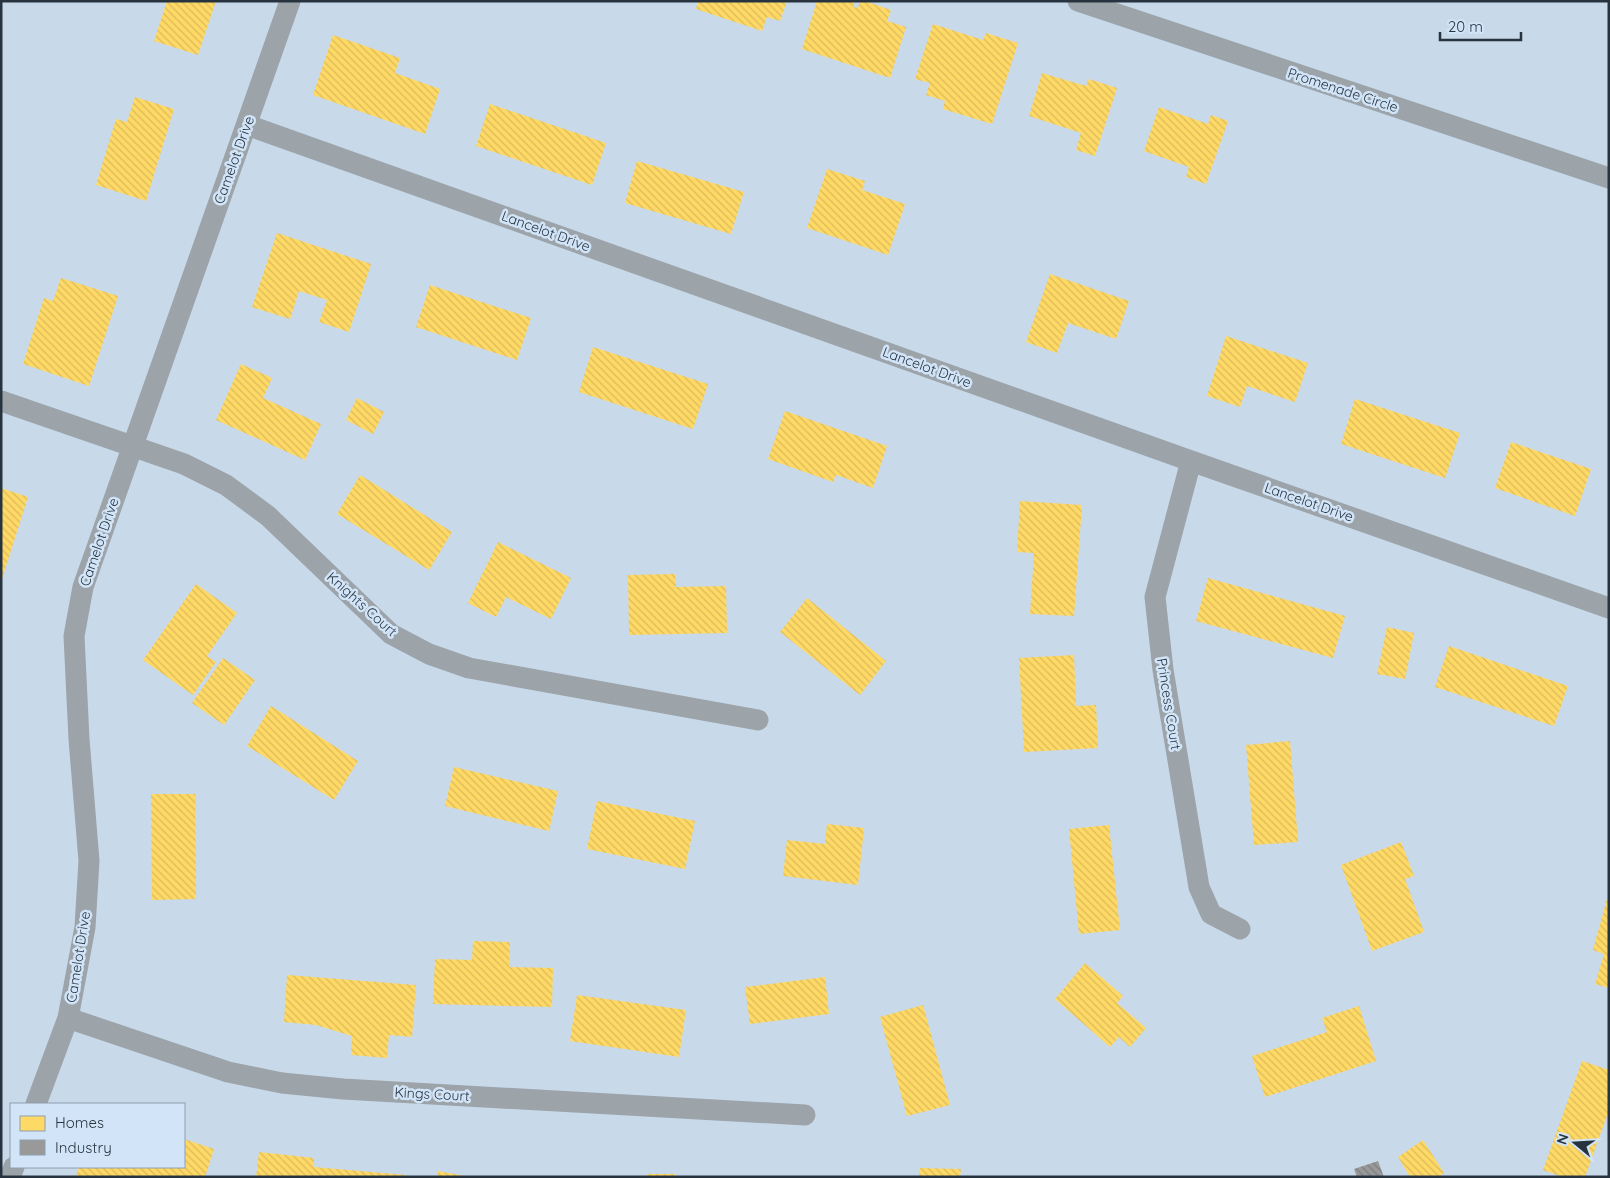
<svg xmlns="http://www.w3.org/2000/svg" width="1610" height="1178" font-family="Quicksand,sans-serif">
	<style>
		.homes { fill: url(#homes-back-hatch) }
		.industry { fill: url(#industry-back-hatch) }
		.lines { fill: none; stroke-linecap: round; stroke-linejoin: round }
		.minor { stroke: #9ca3a9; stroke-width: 21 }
		.labels { text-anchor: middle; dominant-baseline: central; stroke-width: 5; stroke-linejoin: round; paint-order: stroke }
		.street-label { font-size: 14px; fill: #273440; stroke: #d2e5f8 }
	</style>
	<defs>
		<pattern id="homes-back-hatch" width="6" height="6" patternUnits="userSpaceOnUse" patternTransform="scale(1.25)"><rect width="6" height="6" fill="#ffd966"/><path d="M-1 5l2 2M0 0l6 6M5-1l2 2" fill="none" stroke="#dbbb5a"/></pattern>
		<pattern id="industry-back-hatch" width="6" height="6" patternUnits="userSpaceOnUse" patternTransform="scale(1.25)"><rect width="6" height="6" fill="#999"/><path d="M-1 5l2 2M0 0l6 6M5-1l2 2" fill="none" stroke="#7d7e7e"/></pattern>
	</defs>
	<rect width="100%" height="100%" fill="#c8d9ea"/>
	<!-- homes -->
	<path class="homes" d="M167 1H216L198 55 154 41Z
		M698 1H787L780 21 767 17 762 31 696 9Z
		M817 1H855L853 7 858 8 860 1H865L891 10 887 21 906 27 890 78 802 49Z
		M933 24 983 40 986 33 1018 43 992 124 943 109 945 101 926 95 930 83 915 79Z
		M333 35 400 58 395 73 440 89 425 134 313 95Z
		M1042 73 1086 86 1089 79 1117 88 1095 156 1076 150 1081 133 1029 116Z
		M135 97 174 109 146 201 96 185 116 119 127 122Z
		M490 104 606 143 592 185 476 146Z
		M1159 107 1208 124 1211 115 1228 121 1206 184 1186 177 1189 167 1144 151Z
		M637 161 744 192 731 234 625 203Z
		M827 169 865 181 862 190 905 204 888 255 807 228Z
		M277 233 371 264 349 332 319 322 327 300 299 291 290 319 252 307Z
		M1050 274 1129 301 1116 339 1068 323 1057 353 1026 342Z
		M61 278 118 296 89 386 23 364 44 298 53 301Z
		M430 285 531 318 517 360 416 327Z
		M1226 336 1308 363 1295 402 1247 386 1240 407 1207 396Z
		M593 347 708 384 693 429 579 392Z
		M241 364 272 378 263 398 321 424 305 460 216 420Z
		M357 398 384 412 373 434 346 420Z
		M1355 399 1460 433 1445 478 1341 444Z
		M785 411 887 446 873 488 836 475 833 482 768 459Z
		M1511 442 1591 469 1575 516 1495 488Z
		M360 475 452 532 429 570 337 514Z
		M1 488 28 497 2 579H1Z
		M1020 501 1082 505 1074 616 1030 614 1034 553 1017 552Z
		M498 542 571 578 551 619 506 597 496 617 468 603Z
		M675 574 676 587 726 586 727 633 629 635 628 575Z
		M1208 578 1345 616 1333 658 1196 621Z
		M196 584 237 613 207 656 216 662 193 695 143 660Z
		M807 598 886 661 860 695 780 632Z
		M1387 627 1414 633 1405 679 1377 674Z
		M1449 646 1568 686 1554 726 1435 687Z
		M1074 655 1076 706 1096 705 1098 748 1024 752 1019 658Z
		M223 658 255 680 224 725 192 703Z
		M271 706 358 761 334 800 247 746Z
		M1290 741 1298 842 1254 845 1246 745Z
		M454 767 558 791 549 831 445 806Z
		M151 794H195L196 899 152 900Z
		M597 801 695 821 685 869 587 849Z
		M827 824 864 828 858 885 783 876 787 840 825 844Z
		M1109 825 1120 930 1079 934 1069 829Z
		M1401 842 1414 876 1405 879 1424 932 1372 951 1341 865Z
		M1608 895H1609V988L1595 984 1604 954 1593 950Z
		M473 941 510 942 509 967 553 968 552 1007 433 1004 435 959 472 960Z
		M1085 963 1123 996 1117 1003 1146 1028 1130 1047 1119 1037 1110 1047 1055 999Z
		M287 975 416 985 412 1037 389 1035 387 1058 351 1055 352 1036 316 1025 284 1022Z
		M825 977 829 1014 750 1024 745 987Z
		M577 995 686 1010 679 1057 570 1041Z
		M923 1005 950 1105 907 1116 880 1017Z
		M1359 1006 1376 1061 1265 1097 1252 1056 1327 1032 1322 1018Z
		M1582 1061 1609 1070V1110L1585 1177H1563L1543 1170Z
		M184 1139 214 1149 205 1177H76L79 1167H184Z
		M1423 1140 1444 1173 1438 1177H1410L1398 1157Z
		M259 1152 314 1158V1167L406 1175V1177H256Z
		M920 1168 961 1169 960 1177H919Z
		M438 1171 465 1176V1177H437Z
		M647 1174H676V1177H646Z"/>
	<!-- industry -->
	<path class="industry" d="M1378 1161 1384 1177H1357L1354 1169Z"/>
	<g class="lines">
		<!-- minor -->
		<path class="minor" d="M1078 1 1609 178
			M247 125 1191 461 1609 608
			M1 401 184 464 226 485 268 516 391 634 429 654 469 668 758 720
			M1191 461 1155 597 1163 670 1199 887 1211 914 1240 929
			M68 1018 228 1072 282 1083 343 1089 805 1115
			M36 1104 68 1018 85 927 89 861 79 739 74 636 83 587 290 1
			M10 1177 14 1167"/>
	</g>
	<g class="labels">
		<!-- street labels -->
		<g class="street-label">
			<text transform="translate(1343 90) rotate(18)">Promenade Circle</text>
			<text transform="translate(234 160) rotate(-70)">Camelot Drive</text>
			<text transform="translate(546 231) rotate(20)">Lancelot Drive</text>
			<text transform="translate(927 367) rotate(20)">Lancelot Drive</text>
			<text transform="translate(1309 502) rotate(19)">Lancelot Drive</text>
			<text transform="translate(99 542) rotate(-71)">Camelot Drive</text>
			<text transform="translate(362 604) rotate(42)">Knights Court</text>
			<text transform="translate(1169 704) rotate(81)">Princess Court</text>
			<text transform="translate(78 957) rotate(-81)">Camelot Drive</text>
			<text transform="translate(432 1094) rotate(3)">Kings Court</text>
		</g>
	</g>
	<!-- border -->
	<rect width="1610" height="1178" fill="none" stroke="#273440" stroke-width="5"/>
	<!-- legend -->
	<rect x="10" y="1103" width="175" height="65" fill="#d2e5f8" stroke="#8e9eae"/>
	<rect x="20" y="1116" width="25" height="15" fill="#ffd966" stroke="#8e9eae"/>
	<text x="55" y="1128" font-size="15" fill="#273440">Homes</text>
	<rect x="20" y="1140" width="25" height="15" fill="#999999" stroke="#8e9eae"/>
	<text x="55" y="1153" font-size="15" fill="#273440">Industry</text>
	<!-- north arrow -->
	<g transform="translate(1575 1143) rotate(288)" stroke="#d2e5f8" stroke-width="4" paint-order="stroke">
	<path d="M0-4L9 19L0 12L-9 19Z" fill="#273440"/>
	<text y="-8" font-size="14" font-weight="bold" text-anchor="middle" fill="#273440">N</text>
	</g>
	<!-- scale -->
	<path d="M1440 32v8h81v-8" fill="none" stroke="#273440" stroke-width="2.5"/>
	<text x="1448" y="32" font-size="15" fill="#273440" stroke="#d2e5f8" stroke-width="4" paint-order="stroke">20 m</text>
</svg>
